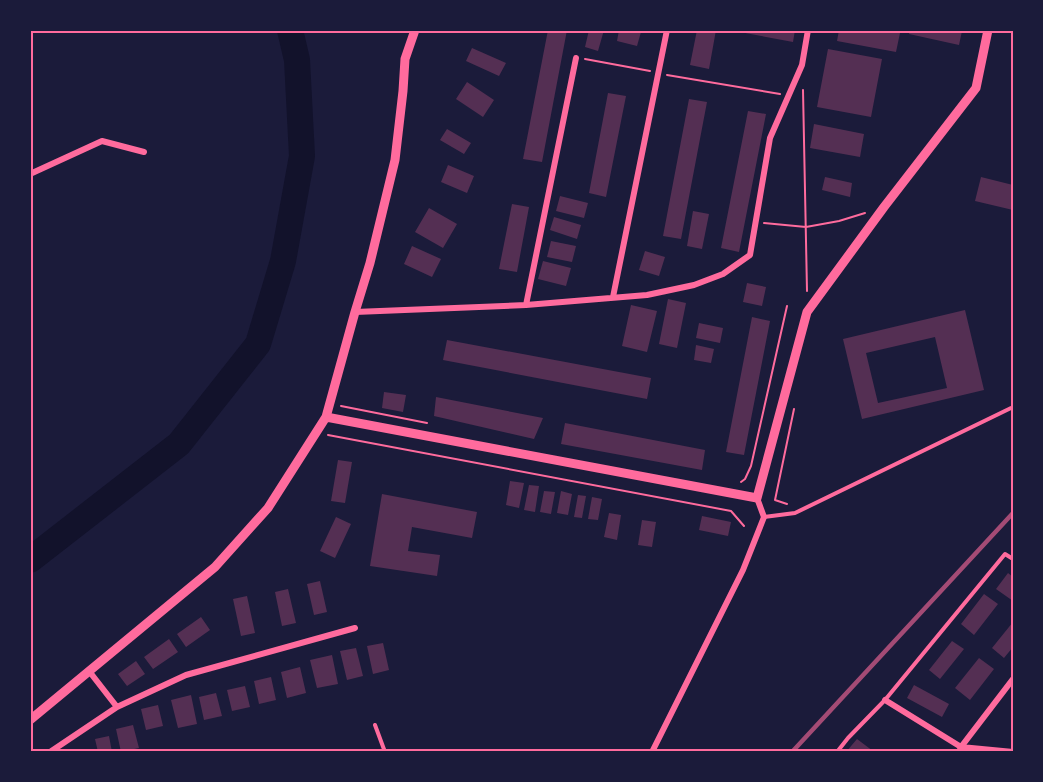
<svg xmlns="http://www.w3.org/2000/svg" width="1043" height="782" font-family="Manrope,sans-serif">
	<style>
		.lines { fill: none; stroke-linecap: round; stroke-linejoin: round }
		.river { stroke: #12122b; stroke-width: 26 }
		.building { fill: #542f53; fill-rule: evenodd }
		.path { stroke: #ff6b9d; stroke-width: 2 }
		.service { stroke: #ff6b9d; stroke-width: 4 }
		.minor { stroke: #ff6b9d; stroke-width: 6 }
		.tertiary { stroke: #ff6b9d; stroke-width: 9 }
		.rail { stroke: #a44b75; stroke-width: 4.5 }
		.neatline { fill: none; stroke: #ff6b9d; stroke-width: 2 }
	</style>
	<rect width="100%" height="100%" fill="#1b1b3a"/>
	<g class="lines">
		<!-- river -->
		<path class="river" d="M30 560 179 444 258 344 283 261 302 156 297 60 290 30"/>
	</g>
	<!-- building -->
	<path class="building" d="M548 30H567L542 162 523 159Z
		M589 30H604L598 51 585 47Z
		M619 30H633L641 32 637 46 617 41Z
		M697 30H716L709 69 690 65Z
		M741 30H795L793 42 740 32Z
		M839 30H887L900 33 896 52 837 41Z
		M910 30H956L962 31 959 45 909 34Z
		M472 48 506 63 499 76 466 61Z
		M828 49 882 59 871 117 817 107Z
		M467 82 494 100 483 117 456 99Z
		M608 93 626 96 606 197 589 193Z
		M689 99 707 102 681 239 663 236Z
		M748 111 766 114 739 252 721 248Z
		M814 124 864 134 860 157 810 148Z
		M447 129 471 143 464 154 440 140Z
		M448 165 474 176 467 193 441 182Z
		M825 177 852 183 850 197 822 190Z
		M981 177 1013 185V210L975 201Z
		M560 196 588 203 584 218 556 211Z
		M512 204 529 207 517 272 499 269Z
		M429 208 457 224 443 248 415 232Z
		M693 211 709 214 702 249 687 246Z
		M554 217 581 225 577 239 550 230Z
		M551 241 576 246 572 262 547 257Z
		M412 246 441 259 432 277 404 264Z
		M645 251 665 257 659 276 639 270Z
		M543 261 571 268 566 286 538 279Z
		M747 283 766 287 762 306 743 302Z
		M668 299 686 303 677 348 659 344Z
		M631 305 657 311 647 352 622 346Z
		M965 310 984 390 862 419 843 339ZM935 337 947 388 878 403 866 353Z
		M752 317 770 321 744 455 726 452Z
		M699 323 723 328 720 343 696 338Z
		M447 340 651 378 647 399 443 360Z
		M696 345 714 349 711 363 694 360Z
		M384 392 406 395 403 412 382 408Z
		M436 397 543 418 534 439 434 416Z
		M565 423 705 450 702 470 561 444Z
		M338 460 352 462 345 503 331 501Z
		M510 481 524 483 519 508 506 505Z
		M529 485 539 486 535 512 524 510Z
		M544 491 555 492 551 514 540 512Z
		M561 491 572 494 568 515 557 513Z
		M382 494 477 512 472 538 412 527 408 551 440 555 437 576 370 566Z
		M578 495 586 496 582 518 574 517Z
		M592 497 602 499 598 520 588 519Z
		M609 513 621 515 617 540 604 537Z
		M702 516 731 522 728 536 699 530Z
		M336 517 351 524 335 558 320 551Z
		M642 520 656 522 652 547 638 545Z
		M1008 573 1013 577V601L996 589Z
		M320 581 327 612 314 615 307 584Z
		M288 589 296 623 282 626 275 592Z
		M984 594 998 604 974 635 961 624Z
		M247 596 255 633 241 636 233 599Z
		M201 617 210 630 186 647 177 634Z
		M1013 622V647L1004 658 992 648Z
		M169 639 178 652 153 669 144 657Z
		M952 641 964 649 940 679 929 670Z
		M383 643 389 670 373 674 367 646Z
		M356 648 363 676 347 680 340 651Z
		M332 655 338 684 317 688 310 660Z
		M979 658 994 669 970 700 955 688Z
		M136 661 145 674 127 686 118 674Z
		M300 667 306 693 287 698 281 672Z
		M271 677 276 700 259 704 254 681Z
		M914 685 949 704 942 717 907 698Z
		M245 686 250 707 232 711 227 690Z
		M216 693 222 716 204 720 199 697Z
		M191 695 197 724 178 728 171 700Z
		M158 705 163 726 146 730 141 709Z
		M133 725 139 748 121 752 116 729Z
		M109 736 112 752H98L95 739Z
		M857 739 873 751 872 752H846Z"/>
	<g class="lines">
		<!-- path -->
		<path class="path" d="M585 59 650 71
			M667 75 780 94
			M803 90 807 291
			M764 223 806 227 839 221 865 213
			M341 406 427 423
			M328 435 731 511 744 526
			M741 482 745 479 751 466 787 306
			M787 504 775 500 794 409"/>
		<!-- service -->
		<path class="service" d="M764 517 795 513 1011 408
			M375 725 385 752
			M837 752 848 738 885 700 1005 554 1013 559"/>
		<!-- minor -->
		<path class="minor" d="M30 174 102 141 144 152
			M613 297 667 30
			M526 305 576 58
			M355 312 526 305 647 295 694 285 723 274 750 255 770 138 802 65 808 30
			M89 671 117 707 186 675 355 628
			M885 700 961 747 1013 752
			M50 752 117 707
			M652 752 743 570 764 517 757 498
			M959 752 961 747 1013 679"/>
		<!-- tertiary -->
		<path class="tertiary" d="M326 417 757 498 807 312 884 207 976 88 988 30
			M30 720 215 567 268 508 326 417 355 312 370 263 395 160 403 91 405 59 415 30"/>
		<!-- rail -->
		<path class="rail" d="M792 752 1013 513"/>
	</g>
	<!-- border -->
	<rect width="1043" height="782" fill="none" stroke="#1b1b3a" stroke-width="63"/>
	<rect x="32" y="32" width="980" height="718" class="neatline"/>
</svg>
